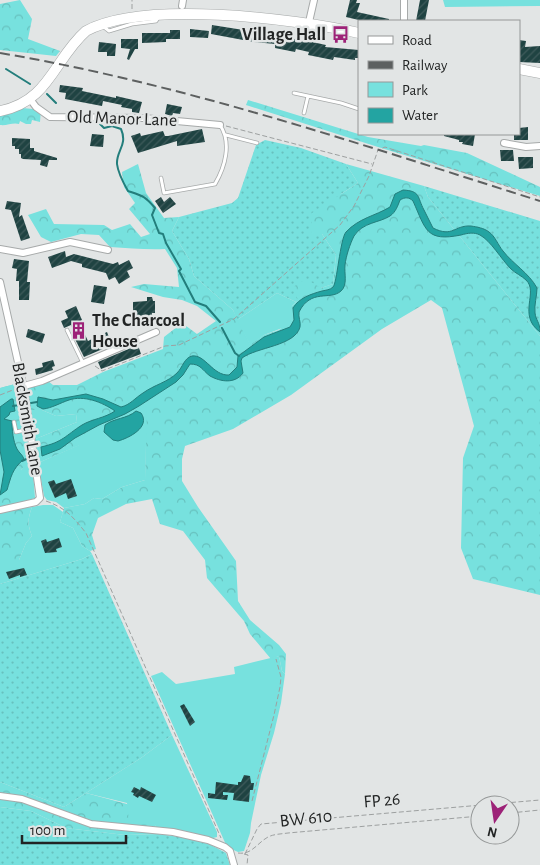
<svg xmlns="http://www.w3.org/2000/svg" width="540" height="865" font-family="'Alegreya Sans',sans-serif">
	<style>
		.grass { fill: url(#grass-dots) }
		.forest { fill: url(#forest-crowns) }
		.green { fill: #77e1de }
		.water { fill: #23a4a2; stroke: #237e7c }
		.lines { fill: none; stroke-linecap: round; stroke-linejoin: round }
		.stream { stroke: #237e7c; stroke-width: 2 }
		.building { fill: url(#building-hatch) }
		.lane-casing { stroke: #a7aaaa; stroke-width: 4.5 }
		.street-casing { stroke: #a7aaaa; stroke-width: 8 }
		.primary-casing { stroke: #a7aaaa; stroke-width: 11 }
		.path { stroke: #9da0a0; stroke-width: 1; stroke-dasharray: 5 2.5; stroke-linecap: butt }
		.lane { stroke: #fff; stroke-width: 3 }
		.street { stroke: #fff; stroke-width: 6 }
		.primary { stroke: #fff; stroke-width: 10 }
		.rail { stroke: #5d6060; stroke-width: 2; stroke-dasharray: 10 5; stroke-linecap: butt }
		.labels { text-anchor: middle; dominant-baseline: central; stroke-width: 5; stroke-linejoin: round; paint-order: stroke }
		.poi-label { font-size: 18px; font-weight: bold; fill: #222424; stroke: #e2e5e5; text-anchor: end }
		.street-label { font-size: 18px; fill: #222424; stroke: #e2e5e5 }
	</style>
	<defs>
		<pattern id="grass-dots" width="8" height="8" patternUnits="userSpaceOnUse" patternTransform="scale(1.25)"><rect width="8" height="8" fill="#77e1de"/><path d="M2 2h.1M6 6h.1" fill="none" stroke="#67c1be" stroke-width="1.8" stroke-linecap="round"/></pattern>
		<pattern id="forest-crowns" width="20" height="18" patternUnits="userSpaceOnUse" patternTransform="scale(1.25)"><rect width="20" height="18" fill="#77e1de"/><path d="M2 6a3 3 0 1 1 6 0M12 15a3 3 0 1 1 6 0" fill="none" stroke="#67c1be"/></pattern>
		<pattern id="building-hatch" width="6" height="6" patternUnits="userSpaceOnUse" patternTransform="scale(1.25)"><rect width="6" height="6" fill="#1f4342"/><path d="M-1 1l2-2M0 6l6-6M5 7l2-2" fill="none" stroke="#3f5b5b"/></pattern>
	</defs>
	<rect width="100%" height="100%" fill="#e2e5e5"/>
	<!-- grass -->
	<path class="grass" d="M265 140 301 148 346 164 358 183 341 194 322 234 336 255 333 284 321 288 296 302 277 293 237 320 233 310 194 276 189 259 172 231 179 217 232 203 238 198 256 145Z
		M424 186 540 221V336L428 197Z
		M92 554 172 735 141 758 64 807 0 782V584L82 559Z
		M0 807 31 811 66 828 125 835 158 834 180 837 209 844 226 853 230 865H0Z"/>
	<!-- forest -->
	<path class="forest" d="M20 0 32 19 28 39 60 51 56 56 0 50V4Z
		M248 100 368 137 421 146 424 145 467 153 540 187V196L378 147 246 105Z
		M36 107 41 109 40 122 32 120 31 124H26L20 121 19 124C13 122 7 126 0 125V113L22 108 33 109Z
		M138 164 146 193 164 218 179 217 172 231 189 259 194 276 233 310 250 344 264 335 279 330 292 320V306L298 300 293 287 306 279 321 288 333 284 336 255 322 234 311 235 312 213 358 183 346 164 424 186 428 197 540 336V595L473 579 461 548 463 458 474 426 442 308 431 300 382 329 291 395 233 429 185 446 182 459V481L198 507 236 561 238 601 250 620 279 645 286 654 285 674 282 671 279 656 271 659 250 634 244 621 207 578 205 560 183 531 160 524 152 499 126 504 98 518 92 535 96 549 90 551 82 546 73 528 60 522 64 508 85 504 94 498 102 499 122 487 145 480 146 408 103 424 80 445 38 463 33 440 77 422 76 414 56 416 42 410H29L26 388 48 381 53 385H77L103 372 163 349 164 337 182 323 197 334 216 321 197 306 182 300 163 297 131 287 144 284 179 287 177 268 165 249C147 250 129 248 110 247L99 235 81 234 51 242 41 237 28 215 46 209 54 224 104 225 112 230 130 224 141 237 150 234 129 209 135 203 124 187 122 172Z
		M19 383 23 397 33 471 22 468 13 505 0 508V388Z
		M32 507C28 518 27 524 32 536L26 543 19 560H0V512Z
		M0 782 64 807 86 793 127 804 155 825 158 834 125 835 66 828 31 811 0 807Z"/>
	<!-- green -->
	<path class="green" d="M443 0H540V6L445 7Z
		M277 293 296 302 292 306V320L290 325 264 335 250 345 237 320Z
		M19 383 23 397 11 399 0 407V388Z
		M142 406 147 408 145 480 122 487 102 499 94 498 85 504 64 508 56 502 47 500 44 496 38 463 79 445V437L103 424Z
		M29 410H42L56 416 76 414 77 422 33 440Z
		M23 467 33 471 35 498 13 505 10 489Z
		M43 505H53L63 512 60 522 73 528 82 546 90 551 92 554 82 559 0 584V560H19L26 543 32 536C27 524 28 518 32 507Z
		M279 656 282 671 285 674 281 703 274 733 261 775 251 823 250 833 244 851 238 852 227 847 151 676 162 672 176 684 235 674 234 667Z
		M172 735 217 832V837L213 838 169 829 156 828 155 825 129 822 127 803 86 793 141 758Z"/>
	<!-- water -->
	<path class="water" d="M403 190C421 191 417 197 424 210 427 216 430 222 433 228 453 238 454 225 471 226 477 227 484 228 489 232 495 236 498 245 503 251 513 264 529 273 537 288 537 296 534 305 535 313 536 321 540 322 540 332 517 315 539 292 526 280 522 276 515 273 511 269 501 259 491 241 480 235 474 232 468 233 461 235 426 242 426 230 413 201 409 197 405 197 400 200 398 205 396 212 390 216 379 223 363 222 354 236 350 244 346 256 345 265 344 273 348 285 341 291 330 301 311 288 299 312 298 317 301 322 300 327 295 346 257 347 242 358L241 361 243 373C235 384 221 382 210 376 202 370 201 364 190 364L183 375 176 382 139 406 125 414 99 425 75 438 60 449 42 456 41 447C63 442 65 436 82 425 92 419 105 418 115 411 102 402 84 395 69 400 60 403 52 408 43 409L37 406 38 397 53 400 86 394 103 399 121 407C130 405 135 398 143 393 154 385 168 382 177 373 183 367 184 358 192 356 205 354 213 376 229 375L237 367 238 356 241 354 264 337 290 327 294 320 293 308C299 298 311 294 322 291 326 290 330 290 333 287 337 284 340 239 346 232 359 218 375 216 390 207L395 194Z
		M11 399H13L15 411 10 412 9 415 4 419 12 421C12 430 13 441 17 449 20 454 22 454 24 459 12 469 11 477 7 490L0 495 4 472 0 450V407Z
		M136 411 141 413C151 427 129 438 118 441L113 440 104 432 105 425C114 418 127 419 136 411Z"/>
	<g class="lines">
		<!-- stream -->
		<path class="stream" d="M6 69 30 84
			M47 94 56 103
			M100 124 104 128 112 126 121 129C128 145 116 151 117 164 118 173 124 184 128 191 143 196 145 196 155 208L152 215 159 233 163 234 166 243 181 269 179 271 195 302 206 306 220 322
			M222 328 235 353 239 356
			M13 406 37 402
			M22 461 31 457"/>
	</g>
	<!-- building -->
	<path class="building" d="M350 0H357L356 3H360L357 12 389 19V21H363L346 17Z
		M420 0H429L425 21H416Z
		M212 25 256 32 255 34 303 40 326 45 325 47 359 50V58H355V60L334 57 333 60 308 55 309 52 296 49 295 52 275 48V44L254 42 211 34Z
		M190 29 209 31 208 38 190 37Z
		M170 30H180V39H166V42L142 43V33H170Z
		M121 39H138V49H135L129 60 127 59 130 49 121 48Z
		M519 40 526 41 525 47 540 46V63L519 62Z
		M99 42 116 44 115 56H107V52H98Z
		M60 85 83 88 82 91 116 98V96L142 102 139 113 132 112V109L121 107 122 105 103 101 102 106 65 99 66 93 59 92Z
		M167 104 182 107 180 114 173 113 172 116 165 114Z
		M528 127V140H514V134H519V128Z
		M202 129 205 142 177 146V141L138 153 131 136 140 133 141 136 163 131 165 136H168Z
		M92 134 104 135 103 147 90 146Z
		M444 134H475L473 146 462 144 463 142H459V140L444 136Z
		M12 138 30 139V148H34V151L57 158V160H49L47 167 40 165 41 160 23 159 21 158V154H19V149H15V146H12Z
		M500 150H513L514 161H501Z
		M518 157H533V168L519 169Z
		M161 197 164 202 170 197 176 204 163 213 155 201Z
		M7 201 21 203 19 217 22 215 30 238 21 241 11 210 5 209Z
		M65 251 66 257 74 254 113 264 118 262 119 265 129 260 133 268 127 271 130 277 119 284 115 277 109 280 106 273 82 267V264L71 261 52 268 48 257Z
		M14 259 29 261 27 282H30L29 300H19V281H16L17 269 12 268Z
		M94 285 107 287 104 304 91 302Z
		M147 297H152L153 301H155V313H152V320L137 321 133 313V302L147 301Z
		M76 306 82 320 79 322 88 341 107 332 112 345 84 357 73 335H75L71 325 64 328 61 321 68 318 65 311Z
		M28 329 45 334 42 343 26 337Z
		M138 345 141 354 101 369 98 362Z
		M53 360 55 366 52 367 53 370 36 375 35 369 43 367 42 363Z
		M71 479 77 496 68 499 66 493 55 498 48 482 54 480 56 484Z
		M59 538 62 547 56 549 57 552 45 553 41 541 46 539 47 542Z
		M24 568 27 575 20 577V575L9 579 6 572Z
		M184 704 195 722 190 726 180 706Z
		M244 775 250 776 251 783H254L253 790H250L249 802 233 800 234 793 223 792V795H228L227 800 208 798V793L215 794 216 782 238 785V782H241Z
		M134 787 140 790 141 787 156 795 152 802 139 796 138 798 133 795 134 793 131 792Z"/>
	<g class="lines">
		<defs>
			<path id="lane" d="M104 27 109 31 132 24 156 21 158 18
				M294 93 341 103 359 109
				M304 113 308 96
				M226 135 257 143
				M161 178 164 193 215 184C225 167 232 143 220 125
				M67 330 83 363
				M14 422 16 432 30 429"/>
			<path id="street" d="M182 6 183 0
				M404 21V0
				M309 22 314 0
				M30 99 36 107 50 117 144 118 220 125
				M504 143 526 147 540 146
				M0 249 23 253 70 242 108 250
				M0 282 24 389 40 498 36 502 0 510
				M24 386 42 381 156 332
				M0 796 22 799 91 824 173 832 208 840 225 847 230 851 234 865"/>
			<path id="primary" d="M519 69 540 73
				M0 111C49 102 54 59 86 31 142 0 292 18 359 33"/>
		</defs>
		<!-- lane casing -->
		<use href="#lane" class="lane-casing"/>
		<!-- street casing -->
		<use href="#street" class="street-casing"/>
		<!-- primary casing -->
		<use href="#primary" class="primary-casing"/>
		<!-- path -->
		<path class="path" d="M132 9V0
			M226 126 372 164
			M95 366 102 371 165 346 179 345 234 319 340 225 354 206 369 176 378 150 385 147 540 197
			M0 395 18 388
			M46 501C66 508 73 517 86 533L221 838
			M252 801 274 715 280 687 281 677 276 659
			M510 813 540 810
			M238 853C252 855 257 843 268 837 274 834 281 834 288 833L480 816
			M244 854 248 855 247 865
			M245 854 257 829 261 824 540 800"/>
		<!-- lane -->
		<use href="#lane" class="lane"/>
		<!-- street -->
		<use href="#street" class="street"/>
		<!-- primary -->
		<use href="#primary" class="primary"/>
		<!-- rail -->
		<path class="rail" d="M0 53C184 84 362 145 540 201"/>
	</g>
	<!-- icons -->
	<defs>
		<symbol id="bus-bare" viewBox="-9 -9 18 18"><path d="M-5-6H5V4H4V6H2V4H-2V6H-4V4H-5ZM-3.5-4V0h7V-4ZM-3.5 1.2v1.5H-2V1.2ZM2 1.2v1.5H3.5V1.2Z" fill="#9d2278" stroke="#e2e5e5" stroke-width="2.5" paint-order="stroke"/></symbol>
		<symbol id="building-bare" viewBox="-9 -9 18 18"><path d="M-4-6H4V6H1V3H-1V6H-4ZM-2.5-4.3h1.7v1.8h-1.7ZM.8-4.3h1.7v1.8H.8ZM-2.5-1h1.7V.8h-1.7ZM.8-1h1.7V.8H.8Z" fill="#9d2278" stroke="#e2e5e5" stroke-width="2.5" paint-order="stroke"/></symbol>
	</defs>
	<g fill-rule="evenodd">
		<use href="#bus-bare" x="328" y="22" width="25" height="25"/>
		<use href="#building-bare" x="66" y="318" width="25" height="25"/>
	</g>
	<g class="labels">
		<!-- poi labels -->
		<g class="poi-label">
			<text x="326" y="35">Village Hall</text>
			<text x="92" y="321" text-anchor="start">The Charcoal<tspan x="92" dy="21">House</tspan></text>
		</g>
		<!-- street labels -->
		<g class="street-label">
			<text transform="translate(122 119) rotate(2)">Old Manor Lane</text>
			<text transform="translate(27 419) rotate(80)">Blacksmith Lane</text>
			<text transform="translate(382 801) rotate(-5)">FP 26</text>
			<text transform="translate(306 819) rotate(-6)">BW 610</text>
		</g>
	</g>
	<!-- legend -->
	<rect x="358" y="20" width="162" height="115" fill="#e2e5e5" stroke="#959898"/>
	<rect x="368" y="36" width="25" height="8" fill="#ffffff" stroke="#959898"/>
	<text x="402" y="45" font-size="15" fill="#222424">Road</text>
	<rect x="368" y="61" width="25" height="8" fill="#5d6060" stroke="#959898"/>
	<text x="402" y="70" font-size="15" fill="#222424">Railway</text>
	<rect x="368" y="82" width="25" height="15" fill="#77e1de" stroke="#959898"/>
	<text x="402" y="95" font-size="15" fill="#222424">Park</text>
	<rect x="368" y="108" width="25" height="15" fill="#23a4a2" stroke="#959898"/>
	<text x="402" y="120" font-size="15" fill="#222424">Water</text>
	<!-- north arrow -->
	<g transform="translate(495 820) rotate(193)"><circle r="24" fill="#e2e5e5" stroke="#959898"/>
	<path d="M0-4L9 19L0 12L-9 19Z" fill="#9d2278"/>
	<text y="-8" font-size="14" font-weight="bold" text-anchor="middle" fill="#222424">N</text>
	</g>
	<!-- scale -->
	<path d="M22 835v8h104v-8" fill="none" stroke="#222424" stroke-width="2.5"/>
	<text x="30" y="835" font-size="15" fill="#222424" stroke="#e2e5e5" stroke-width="4" paint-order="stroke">100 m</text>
</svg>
